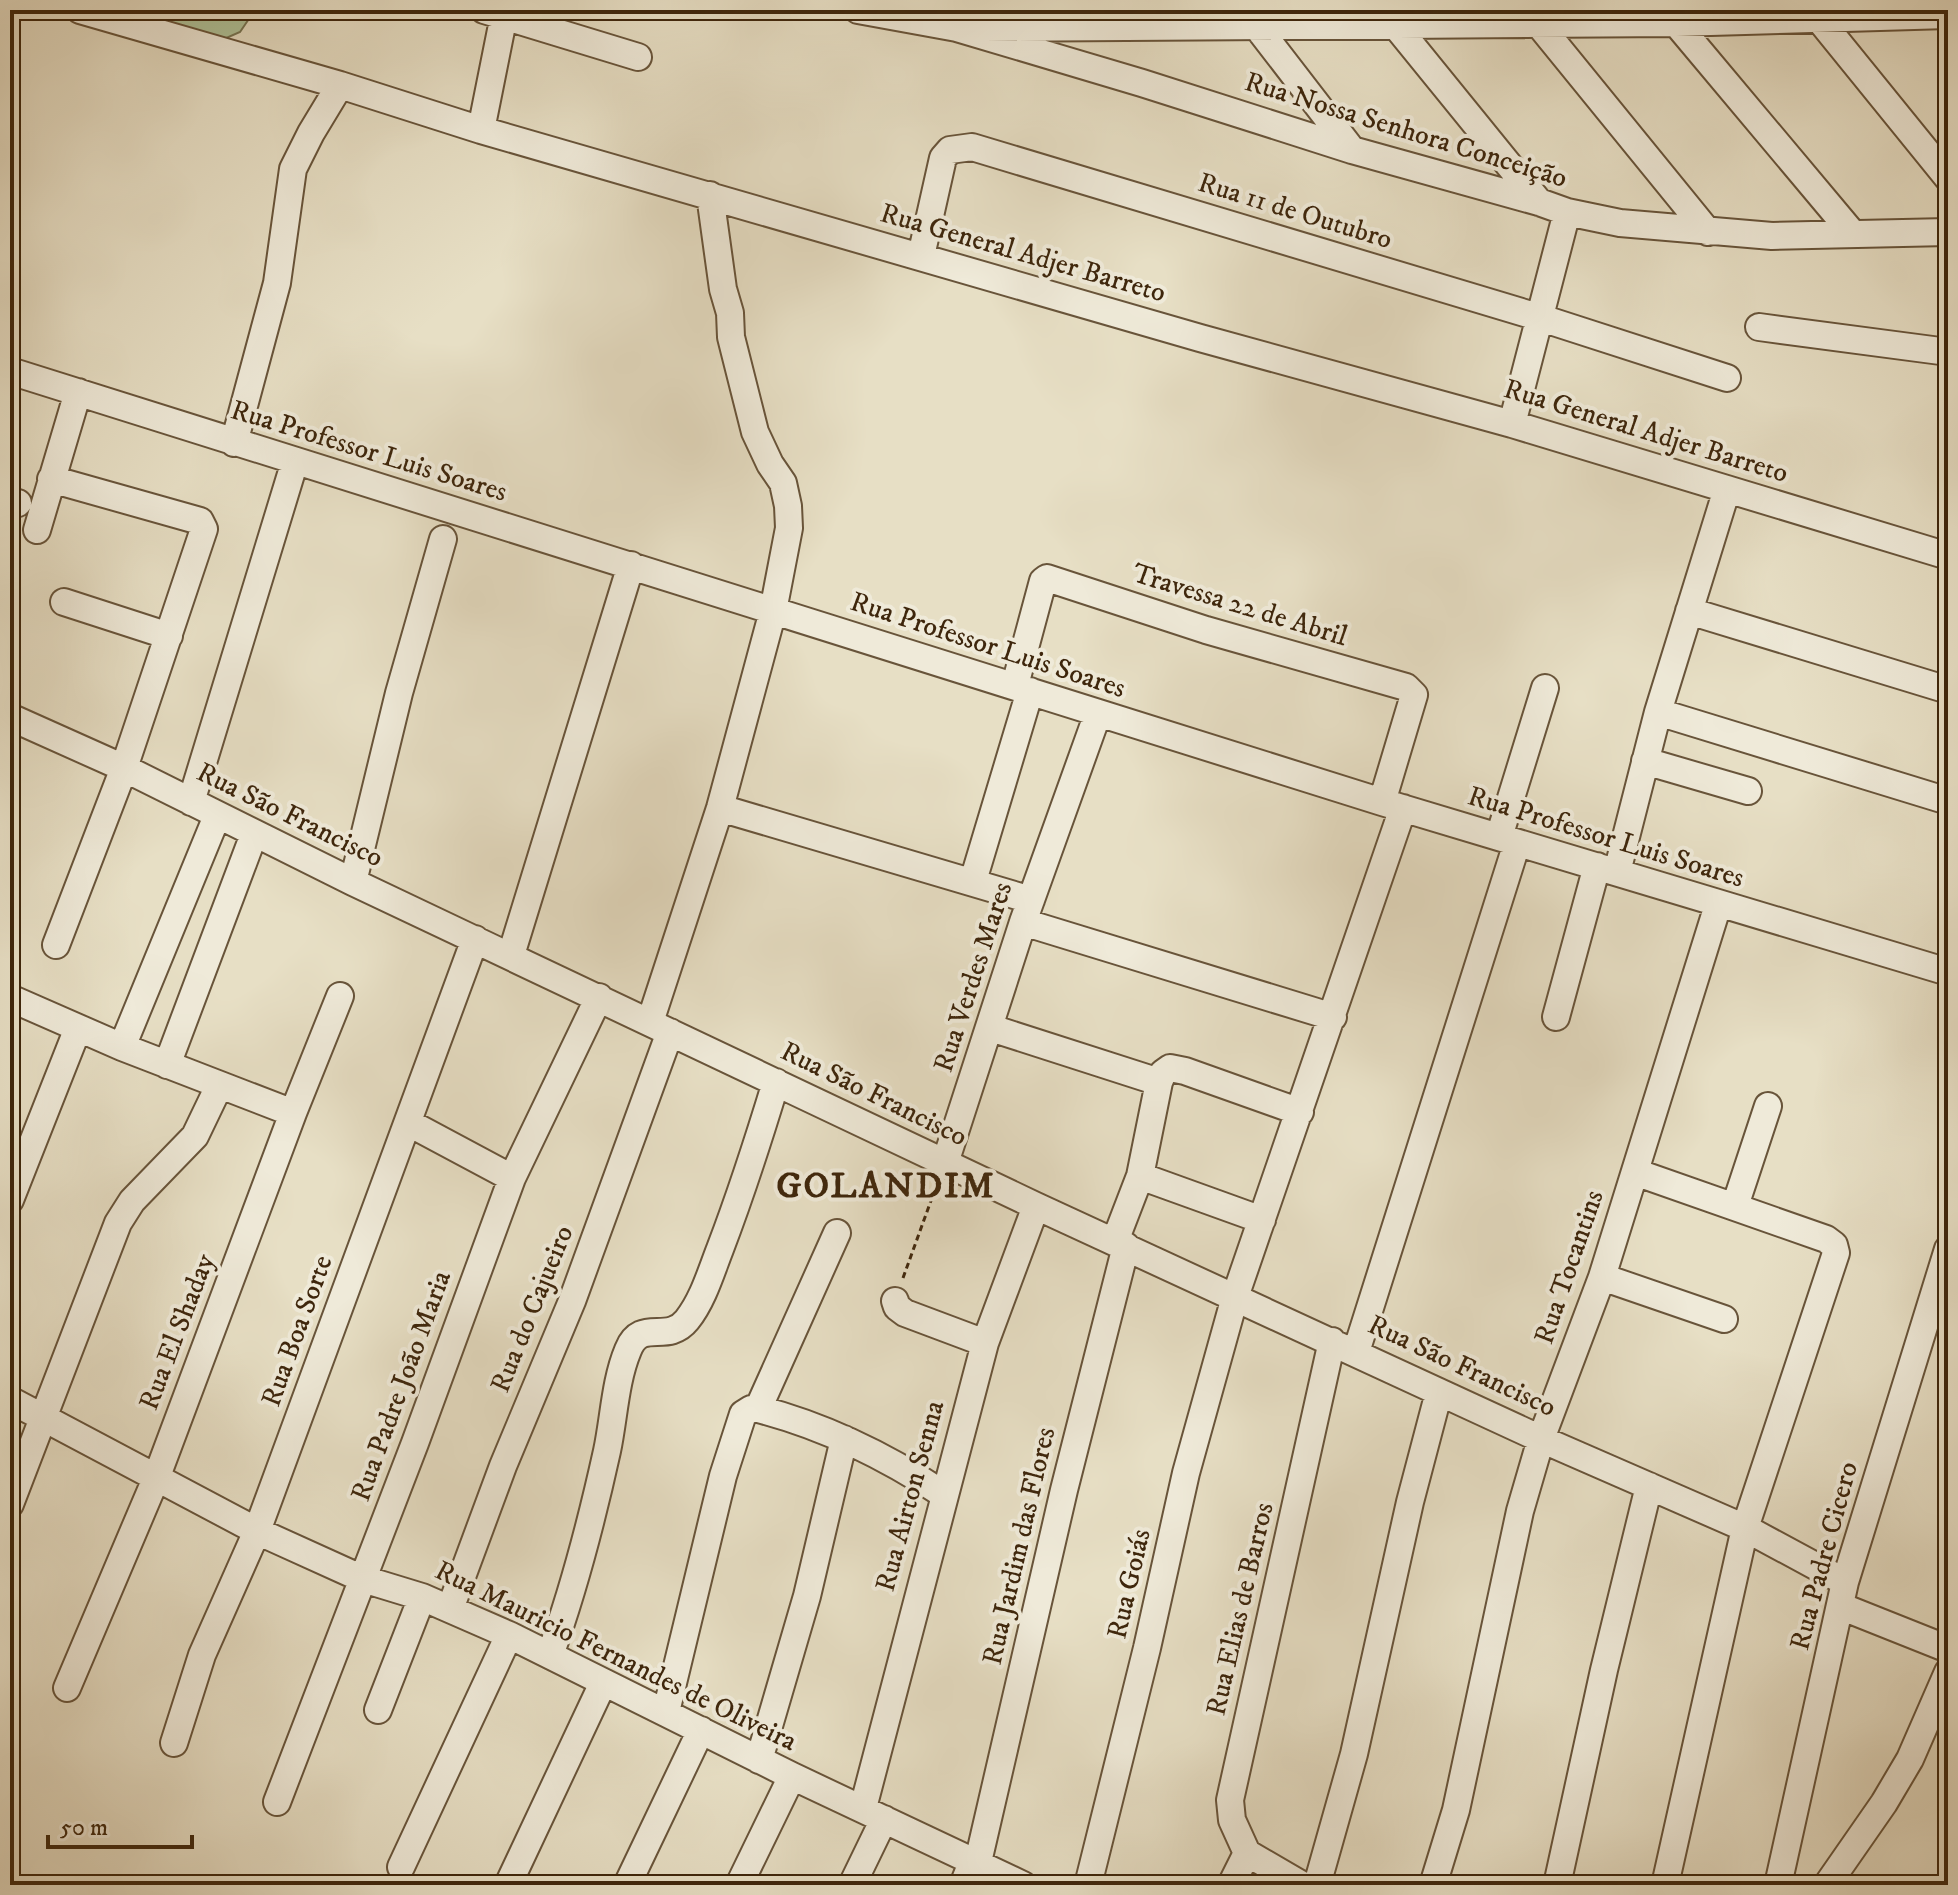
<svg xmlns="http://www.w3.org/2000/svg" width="1958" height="1895" font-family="'IM FELL DW Pica',serif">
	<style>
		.green { fill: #afc39a; stroke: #767453; stroke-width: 2 }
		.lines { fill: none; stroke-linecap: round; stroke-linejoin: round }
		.minor-casing { stroke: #68543a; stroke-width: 30 }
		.path { stroke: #3e260c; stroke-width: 3; stroke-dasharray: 6 4; stroke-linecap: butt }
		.minor { stroke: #efead9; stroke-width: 26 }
		.labels { text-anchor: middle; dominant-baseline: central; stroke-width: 8; stroke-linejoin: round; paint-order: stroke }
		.street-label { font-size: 28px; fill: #3e260c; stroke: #efead9 }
		.district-label { font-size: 36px; font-weight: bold; letter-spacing: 2px; fill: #3e260c; stroke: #efead9 }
	</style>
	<rect width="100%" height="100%" fill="#e7dfc5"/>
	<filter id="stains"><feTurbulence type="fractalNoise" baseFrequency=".0025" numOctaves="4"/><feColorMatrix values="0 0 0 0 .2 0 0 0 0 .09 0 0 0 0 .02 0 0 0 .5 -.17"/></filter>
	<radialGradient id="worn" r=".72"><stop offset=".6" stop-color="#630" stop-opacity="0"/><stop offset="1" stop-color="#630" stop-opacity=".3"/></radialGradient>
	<!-- green -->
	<path class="green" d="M88 10H255L240 32 215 43Z"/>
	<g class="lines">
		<defs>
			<path id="minor" d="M80 10 340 85 481 130 1200 338 1512 424 1948 556
				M484 10 638 57
				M858 10 957 28 1142 83 1352 150 1539 202 1567 212 1620 223 1772 236 1948 232
				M1819 19 1948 178
				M1537 22 1708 232
				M1676 23 1853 234
				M1396 26 1539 202
				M984 28 1676 23 1948 15
				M1258 28 1352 150
				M481 130 505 10
				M921 256 943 158 950 150 972 147 1538 317 1727 378
				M1759 327 1948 352
				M10 371 1382 802 1948 972
				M1512 424 1567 212
				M234 443 277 283 293 169 311 133 340 85
				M51 479 200 521 204 529 124 768 56 945
				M10 501 18 503
				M37 530 78 392
				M64 602 169 636
				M1689 611 1948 690
				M1015 685 1043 581 1047 578 1206 630 1406 687 1414 695 1382 802
				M1658 712 1948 801
				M10 717 124 768 353 882 1036 1206 1541 1439 1745 1528 1845 1582
				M1645 761 1748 791
				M191 802 295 461
				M720 808 1031 900
				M1499 837 1545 688
				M1617 872 1658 712 1727 489
				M973 881 1030 691
				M353 882 399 693 443 539
				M1023 922 1333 1017
				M511 955 631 565
				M10 998 122 1047 293 1113
				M1556 1017 1597 866
				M650 1022 720 808 773 611 789 528 788 506 783 483 770 464 755 432 731 337 730 313 723 289 710 195
				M991 1028 1159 1082
				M122 1047 217 816
				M167 1065 254 834
				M409 1123 512 1178
				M945 1163 1023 922 1098 713
				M1635 1172 1826 1239 1834 1245 1836 1253 1745 1528 1665 1885
				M1140 1176 1159 1082 1163 1073 1170 1068 1185 1071 1300 1112
				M10 1200 78 1028
				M1735 1206 1768 1106
				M1115 1241 1140 1176 1262 1220
				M1602 1277 1724 1319
				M895 1301 897 1307 905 1313 985 1343
				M1356 1352 1517 843
				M10 1400 257 1531 363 1579 422 1597 509 1635 792 1776 1023 1885
				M758 1409C824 1426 887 1457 943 1494
				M758 1409 837 1233
				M10 1504 118 1223 132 1201 195 1136 219 1086
				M1840 1606 1948 1649
				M450 1609 503 1466 572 1301 670 1032
				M550 1655C574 1589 592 1519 607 1451 614 1418 615 1381 628 1350 641 1317 667 1345 687 1320 703 1300 711 1272 720 1249 741 1194 759 1138 776 1082
				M67 1688 157 1476 293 1113 340 996
				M378 1710 422 1597
				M666 1712 723 1476 743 1414 751 1409H758
				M174 1743 202 1655 257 1531 475 939
				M759 1760 807 1596 844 1439
				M277 1802 415 1443 512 1178 599 997
				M863 1808 985 1343 1036 1206
				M1247 1853 1302 1885
				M978 1862 1064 1490 1126 1246
				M401 1867 509 1635
				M508 1885 603 1683
				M627 1885 701 1730
				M739 1885 792 1776
				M852 1885 884 1819
				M963 1885 973 1860
				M1088 1885 1147 1648 1186 1473 1235 1297 1403 808
				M1231 1885 1247 1853 1232 1820 1230 1800 1332 1341
				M1317 1885 1354 1754 1410 1502 1439 1392
				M1433 1885 1456 1810 1520 1511 1541 1439 1602 1277 1718 905
				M1557 1885 1604 1670 1649 1486
				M1778 1885 1845 1582 1948 1249
				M1827 1885 1884 1803 1910 1759 1948 1672"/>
		</defs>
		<!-- minor casing -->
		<use href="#minor" class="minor-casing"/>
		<!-- path -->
		<path class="path" d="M903 1278 937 1184"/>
		<!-- minor -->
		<use href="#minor" class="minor"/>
	</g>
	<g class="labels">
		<!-- street labels -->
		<g class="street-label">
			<text transform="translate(1406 130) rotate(17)">Rua Nossa Senhora Conceição</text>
			<text transform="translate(1295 211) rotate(17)">Rua 11 de Outubro</text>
			<text transform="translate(1023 253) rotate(16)">Rua General Adjer Barreto</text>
			<text transform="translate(1646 431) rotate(17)">Rua General Adjer Barreto</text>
			<text transform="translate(369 451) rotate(17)">Rua Professor Luis Soares</text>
			<text transform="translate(1240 605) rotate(17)">Travessa 22 de Abril</text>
			<text transform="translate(988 645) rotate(18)">Rua Professor Luis Soares</text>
			<text transform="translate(290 815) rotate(26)">Rua São Francisco</text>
			<text transform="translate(1606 837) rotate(17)">Rua Professor Luis Soares</text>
			<text transform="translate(973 977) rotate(-72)">Rua Verdes Mares</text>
			<text transform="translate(874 1094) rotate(26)">Rua São Francisco</text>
			<text transform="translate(1569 1267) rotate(-71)">Rua Tocantins</text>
			<text transform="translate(532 1309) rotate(-68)">Rua do Cajueiro</text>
			<text transform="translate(297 1331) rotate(-70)">Rua Boa Sorte</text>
			<text transform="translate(177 1332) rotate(-69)">Rua El Shaday</text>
			<text transform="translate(1462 1366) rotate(25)">Rua São Francisco</text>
			<text transform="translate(401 1386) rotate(-70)">Rua Padre João Maria</text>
			<text transform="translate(910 1496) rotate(-75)">Rua Airton Senna</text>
			<text transform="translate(1019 1546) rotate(-77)">Rua Jardim das Flores</text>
			<text transform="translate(1824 1556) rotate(-75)">Rua Padre Cicero</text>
			<text transform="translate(1129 1584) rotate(-77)">Rua Goiás</text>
			<text transform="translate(1240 1609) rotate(-77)">Rua Elias de Barros</text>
			<text transform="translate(616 1656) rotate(26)">Rua Mauricio Fernandes de Oliveira</text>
		</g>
		<!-- district labels -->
		<g class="district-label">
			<text x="886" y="1186">GOLANDIM</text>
		</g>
	</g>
	<!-- margin -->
	<rect width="1958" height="1895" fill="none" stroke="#e7dfc5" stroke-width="40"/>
	<rect x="12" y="12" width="1934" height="1871" fill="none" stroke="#3e260c" stroke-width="4"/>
	<rect x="20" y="20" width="1918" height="1855" fill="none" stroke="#3e260c" stroke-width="2"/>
	<!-- scale -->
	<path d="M48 1835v12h144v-12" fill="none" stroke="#3e260c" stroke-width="4"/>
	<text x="60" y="1835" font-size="24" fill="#3e260c" stroke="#efead9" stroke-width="6" paint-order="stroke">50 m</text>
	<rect width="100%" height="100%" filter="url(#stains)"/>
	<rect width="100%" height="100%" fill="url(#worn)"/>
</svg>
